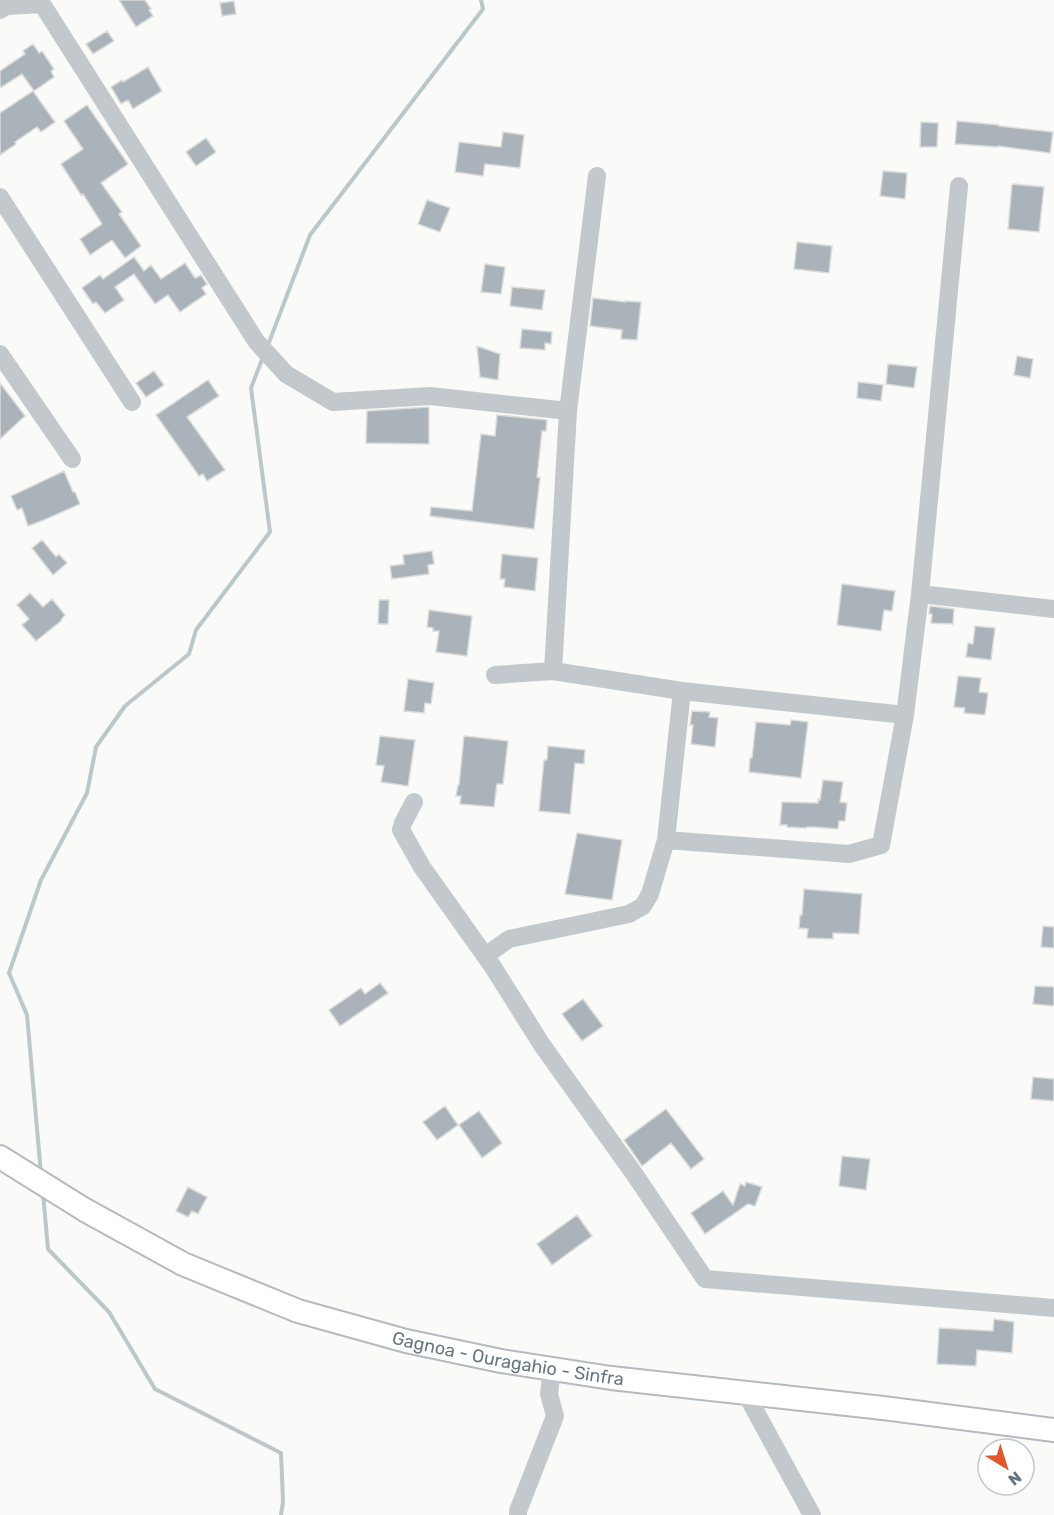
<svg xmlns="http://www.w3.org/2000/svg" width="1054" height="1515" font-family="Rubik,sans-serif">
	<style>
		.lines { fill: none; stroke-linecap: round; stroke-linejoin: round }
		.stream { stroke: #bbc7cb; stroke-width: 4 }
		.building { fill: #aab3b9; stroke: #dcdcda; stroke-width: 1.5 }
		.major-casing { stroke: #b5babe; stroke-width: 26 }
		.minor { stroke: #c3c8cc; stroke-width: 18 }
		.major { stroke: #fff; stroke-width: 22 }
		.labels { text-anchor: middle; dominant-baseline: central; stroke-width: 6; stroke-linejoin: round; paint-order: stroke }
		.street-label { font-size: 18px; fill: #657683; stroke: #fff }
	</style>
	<rect width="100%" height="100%" fill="#fafaf8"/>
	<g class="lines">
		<!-- stream -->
		<path class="stream" d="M268 345 310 235 483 9 481 0
			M41 1174 27 1015 9 973 41 880 87 793 96 747 125 706 189 654 196 630 270 532 251 388 263 357
			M43 1193 48 1249 109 1312 155 1389 281 1453 283 1502 281 1515"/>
	</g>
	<!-- building -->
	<path class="building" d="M119 0H145L151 9 149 10 153 16 136 27Z
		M234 1 236 14 222 16 220 3Z
		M107 31 114 41 93 54 86 44Z
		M33 44 39 53 42 51 54 69 51 71 54 77 34 91 22 74 0 88V71L25 54 23 51Z
		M148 67 162 91 133 109 128 100 121 104 111 87 122 80 123 82Z
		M33 91 55 122 41 132 37 127 15 142 16 144 0 155V113Z
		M87 105 128 164 101 183 122 212 119 214 141 246 125 258 112 240 90 255 80 239 102 224 83 194 81 195 61 164 83 149 64 121Z
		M957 121 999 125V126L1053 132 1050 153 998 146V147L955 144Z
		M921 122 938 123 937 147H920Z
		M503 132 524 135 520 168 485 164 483 176 455 172 459 142 501 147Z
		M206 138 216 152 196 166 186 152Z
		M883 171 907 173 905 199 880 196Z
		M1012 184 1044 187 1039 232 1008 229Z
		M427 200 450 208 440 232 418 224Z
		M797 242 832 246 829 273 794 269Z
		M134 257 144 271 151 265 161 279 185 263 195 278 201 275 207 284 202 288 206 294 180 312 168 295 155 304 134 274 115 287 124 300 105 313 96 302 93 304 82 288 100 275 103 279Z
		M485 264 505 267 501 294 481 292Z
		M512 287 545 290 542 310 510 306Z
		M593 298 625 302V301L641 302 637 340 621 339 622 330 590 326Z
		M522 329 552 332 551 344 545 343V350L520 348Z
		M477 346 500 354 498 380 480 377Z
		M1017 356 1033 359 1030 378 1014 375Z
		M888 364 917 367 914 388 886 384Z
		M154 371 164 385 146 397 136 383Z
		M208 380 219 396 187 417 225 470 207 481 203 474 199 476 156 415Z
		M858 382 883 385 881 401 857 398Z
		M0 383 25 416 0 439Z
		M429 407V444L366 443 367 411Z
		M497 415 547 420 546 431H542L537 477 540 478 534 529 430 516 431 507 472 511 481 434 495 436Z
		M64 471 73 492H75L80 504 44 520 28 526 22 508 17 510 11 496Z
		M42 540 56 557 59 554 67 563 53 575 32 548Z
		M432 551 434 564 428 565 429 574 392 579 390 566 404 564 403 555Z
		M502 554 538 558 535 591 504 587 505 579H500Z
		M842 584 895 591 892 611 884 610 881 631 837 625Z
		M30 593 43 607 52 599 65 615 61 620V621L36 641 22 625 29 619 17 605Z
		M379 600H389L388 624H378Z
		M930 606 954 609 953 624 931 623 932 614H929Z
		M429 610 472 616 467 656 436 652 439 631H433V628L427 627Z
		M975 626 995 628 991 660 966 657 968 643 973 644Z
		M958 676 981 678 979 692 988 693 985 715 964 713 965 708 954 707Z
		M408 679 434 683 431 704 425 703 424 713 404 711Z
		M692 711 710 712 709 717 718 718 715 747 691 744 693 725H690Z
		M791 720 808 722 801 778 749 772 750 758H752L756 722 790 725Z
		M380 736 415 740 408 786 381 782 384 766 376 765Z
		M464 736 508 741 503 784H497L494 807 460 804 461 796H456L458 785H459Z
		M548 746 585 750 584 764 575 763 570 814 539 811 544 760H547Z
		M823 780 843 782 840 802 847 803 845 821H839L838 829 814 827H807L806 828 787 827V825H780L782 802 818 803V799L820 800Z
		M577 833 622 840 612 900 565 894Z
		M804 889 862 894 859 934 833 933V939L807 938 808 929 799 928 800 915H802Z
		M1043 926 1054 927V948L1041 947Z
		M380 983 388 993 340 1026 329 1010 361 988 365 994Z
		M1035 986 1054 987V1006L1033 1004Z
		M583 999 603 1026 582 1041 562 1014Z
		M1033 1077 1054 1079V1101L1031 1099Z
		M445 1106 458 1125 437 1140 423 1122Z
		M666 1109 704 1159 691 1169 671 1143 642 1166 624 1140Z
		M479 1111 502 1143 482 1158 459 1125Z
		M842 1156 870 1159 866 1190 839 1186Z
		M746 1182 762 1187 755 1206 748 1204 705 1234 691 1213 723 1191 733 1205 740 1184 745 1186Z
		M188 1187 207 1197 198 1214 192 1211 188 1217 176 1211Z
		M577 1215 592 1236 552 1265 537 1244Z
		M994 1319 1014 1322 1012 1353 977 1350 976 1366 937 1364 939 1328 993 1331Z"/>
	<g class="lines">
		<defs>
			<g id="major">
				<path id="s1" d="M0 1157 85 1210 183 1264 298 1311 406 1341 501 1361 611 1378 883 1408 1054 1430"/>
			</g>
		</defs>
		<!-- major casing -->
		<use href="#major" class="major-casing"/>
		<!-- minor -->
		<path class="minor" d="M0 10 7 6 42 4 256 341 286 374 333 402 430 396 568 411 553 671 682 691 905 715
			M0 197 132 402
			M0 354 72 459
			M568 411 597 176
			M920 594 959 186
			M495 675 553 671
			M414 802 403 823 401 830 422 867 493 967 542 1045 635 1175 705 1279 1054 1308
			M666 840 849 854 881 845 905 715 920 594 1054 609
			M485 956 509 939 629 914 643 906 650 894 666 840 682 691
			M746 1394 812 1515
			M518 1515V1511L555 1416 549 1394 552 1369"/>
		<!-- major -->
		<use href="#major" class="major"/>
	</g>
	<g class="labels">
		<!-- street labels -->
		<g class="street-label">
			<text stroke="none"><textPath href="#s1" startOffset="552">Gagnoa - Ouragahio - Sinfra</textPath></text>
		</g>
	</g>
	<!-- north arrow -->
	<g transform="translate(1006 1467) rotate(142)"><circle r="28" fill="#ffffff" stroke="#c1c8cd" stroke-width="1.5"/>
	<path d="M0-4.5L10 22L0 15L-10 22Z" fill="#e4572e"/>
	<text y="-9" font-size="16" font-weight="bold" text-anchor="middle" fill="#657683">N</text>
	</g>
</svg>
